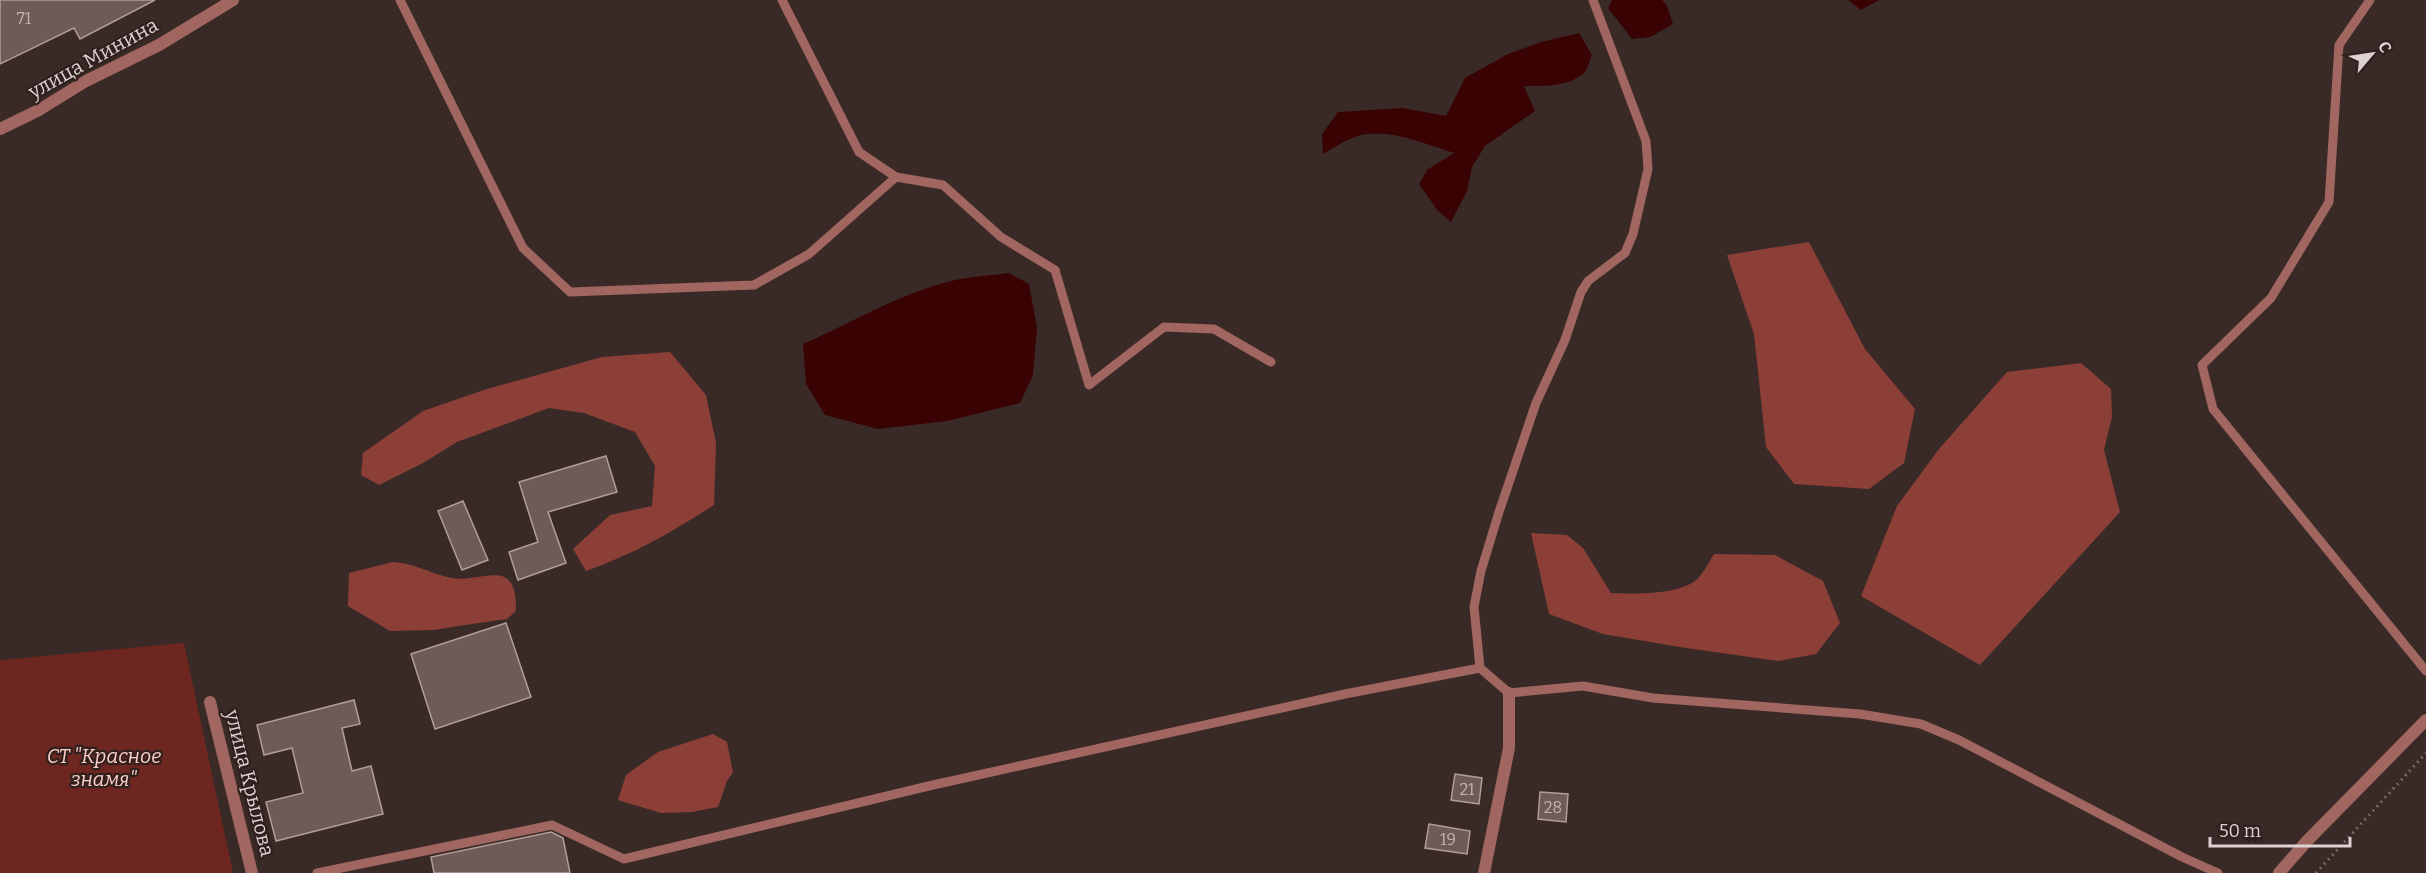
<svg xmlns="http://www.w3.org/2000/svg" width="2426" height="873" font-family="Bitter,serif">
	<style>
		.green { fill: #6d2620 }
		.forest { fill: #8c3f37 }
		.water { fill: #3a0303 }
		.building { fill: #6e5b58; stroke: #b29d9a; stroke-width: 1.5 }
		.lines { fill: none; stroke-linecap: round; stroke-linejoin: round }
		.path { stroke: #857775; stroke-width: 3; stroke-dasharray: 1.5 4.5; stroke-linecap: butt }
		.lane { stroke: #a0665f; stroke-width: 9 }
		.street { stroke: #a0665f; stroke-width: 12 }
		.labels { text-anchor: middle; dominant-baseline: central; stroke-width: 4.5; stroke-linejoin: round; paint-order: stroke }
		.number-label { font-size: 16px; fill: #c1b4b3 }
		.street-label { font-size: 20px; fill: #ddd2d1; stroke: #30201e }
		.park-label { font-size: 20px; font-style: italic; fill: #fdcdc6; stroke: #30201e }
	</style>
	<rect width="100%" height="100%" fill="#3a2a27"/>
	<!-- green -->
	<path class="green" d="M184 643 233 873H0V660Z"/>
	<!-- forest -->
	<path class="forest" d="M1809 242 1865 349 1915 409 1904 463 1869 489 1794 484 1766 447 1754 334 1727 255Z
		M670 352 706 395 716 443 714 505C672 532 634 554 586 571L573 549 610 515 652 506 655 466 635 432 584 413 549 408 457 442 423 463 379 485 361 475 363 453 423 411 487 389 602 357Z
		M2081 363 2111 389 2112 417 2104 450 2120 512 1980 665 1861 596 1897 506 1939 449 2007 372Z
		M1531 533 1567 535 1583 548 1611 593C1633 594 1676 595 1695 581 1702 576 1709 562 1714 554L1775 555 1823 581 1840 623 1816 654 1778 661 1686 648 1603 634 1549 614Z
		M393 562C412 563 428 572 447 577 480 586 517 552 516 611L507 619 465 625 434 630 390 631 348 606 349 573Z
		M713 734 727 742 733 772 727 781 718 807 692 812 661 813 618 800 626 775 658 752Z"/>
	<!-- water -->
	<path class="water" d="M1612 0H1662L1667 6 1673 24 1650 37 1632 39 1608 8Z
		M1848 0H1879L1861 10Z
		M1579 33 1592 55C1590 60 1588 69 1584 73 1568 87 1544 86 1524 86L1535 111 1485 146 1472 167 1467 191 1451 222 1438 211 1419 184 1427 170 1454 153C1424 144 1383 125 1352 138 1342 142 1332 149 1323 154L1322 134 1338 112 1403 108 1446 116 1465 78 1508 54 1541 42Z
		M1009 273 1029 284 1037 328 1033 375 1020 403 947 421 878 429 825 415 806 384 803 344C849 324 892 298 940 284 961 277 986 276 1009 273Z"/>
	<!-- building -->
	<path class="building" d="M0 0H155L80 39 74 28 0 64Z
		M606 456 617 492 548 512 566 563 518 580 509 552 538 542 519 482Z
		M463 501 488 560 462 570 438 511Z
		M506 623 531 697 435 729 411 654Z
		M354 700 360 724 342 728 352 771 371 766 383 814 276 841 266 802 303 793 292 748 264 755 257 725Z
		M1455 774 1482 778 1479 804 1451 800Z
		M1540 792 1568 794 1566 822 1538 819Z
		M1429 824 1470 831 1467 854 1425 848Z
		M551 832 563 838 570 873H434L431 857Z"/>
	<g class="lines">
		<!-- path -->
		<path class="path" d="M2316 873 2426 753"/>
		<!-- lane -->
		<path class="lane" d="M400 0 523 248 570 292 754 285 809 254 896 177
			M782 0 859 152 896 177 943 185 1001 237 1055 270 1089 385 1164 327 1214 329 1271 362
			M2370 0 2339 45 2329 202 2271 298 2202 365 2213 409 2426 671
			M1480 668 1474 607 1481 571 1499 512 1536 403 1565 340 1581 292 1588 281 1625 253 1633 234 1648 169 1646 141 1593 0
			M317 873 552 825 624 859 933 785 1345 694 1480 668 1509 693 1583 686 1653 698 1860 714 1921 724 1959 740 2182 857 2218 873"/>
		<!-- street -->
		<path class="street" d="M0 129 39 110 86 81 159 45 233 0
			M210 702 252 873
			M1484 873 1509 748V693
			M2279 873 2306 842 2426 720"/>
	</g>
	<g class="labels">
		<!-- number labels -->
		<g class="number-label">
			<text x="24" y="18">71</text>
			<text x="1467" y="789">21</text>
			<text x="1553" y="807">28</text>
			<text x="1448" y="839">19</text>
		</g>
		<!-- street labels -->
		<g class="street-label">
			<text transform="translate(93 58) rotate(-29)">улица Минина</text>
			<text transform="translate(250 783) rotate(76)">улица Крылова</text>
		</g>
		<!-- park labels -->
		<g class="park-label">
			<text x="104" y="756">СТ "Красное<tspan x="104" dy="23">знамя"</tspan></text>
		</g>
	</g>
	<!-- north arrow -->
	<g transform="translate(2372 54) rotate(61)" stroke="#30201e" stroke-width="4.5" paint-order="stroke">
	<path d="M0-4.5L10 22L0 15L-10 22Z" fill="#ddd2d1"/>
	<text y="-9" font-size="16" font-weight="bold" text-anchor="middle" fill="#ddd2d1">С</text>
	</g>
	<!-- scale -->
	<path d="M2210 837v9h140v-9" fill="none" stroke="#ddd2d1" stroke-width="3"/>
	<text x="2219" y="837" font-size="18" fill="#ddd2d1" stroke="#30201e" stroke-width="4.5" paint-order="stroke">50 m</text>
</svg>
